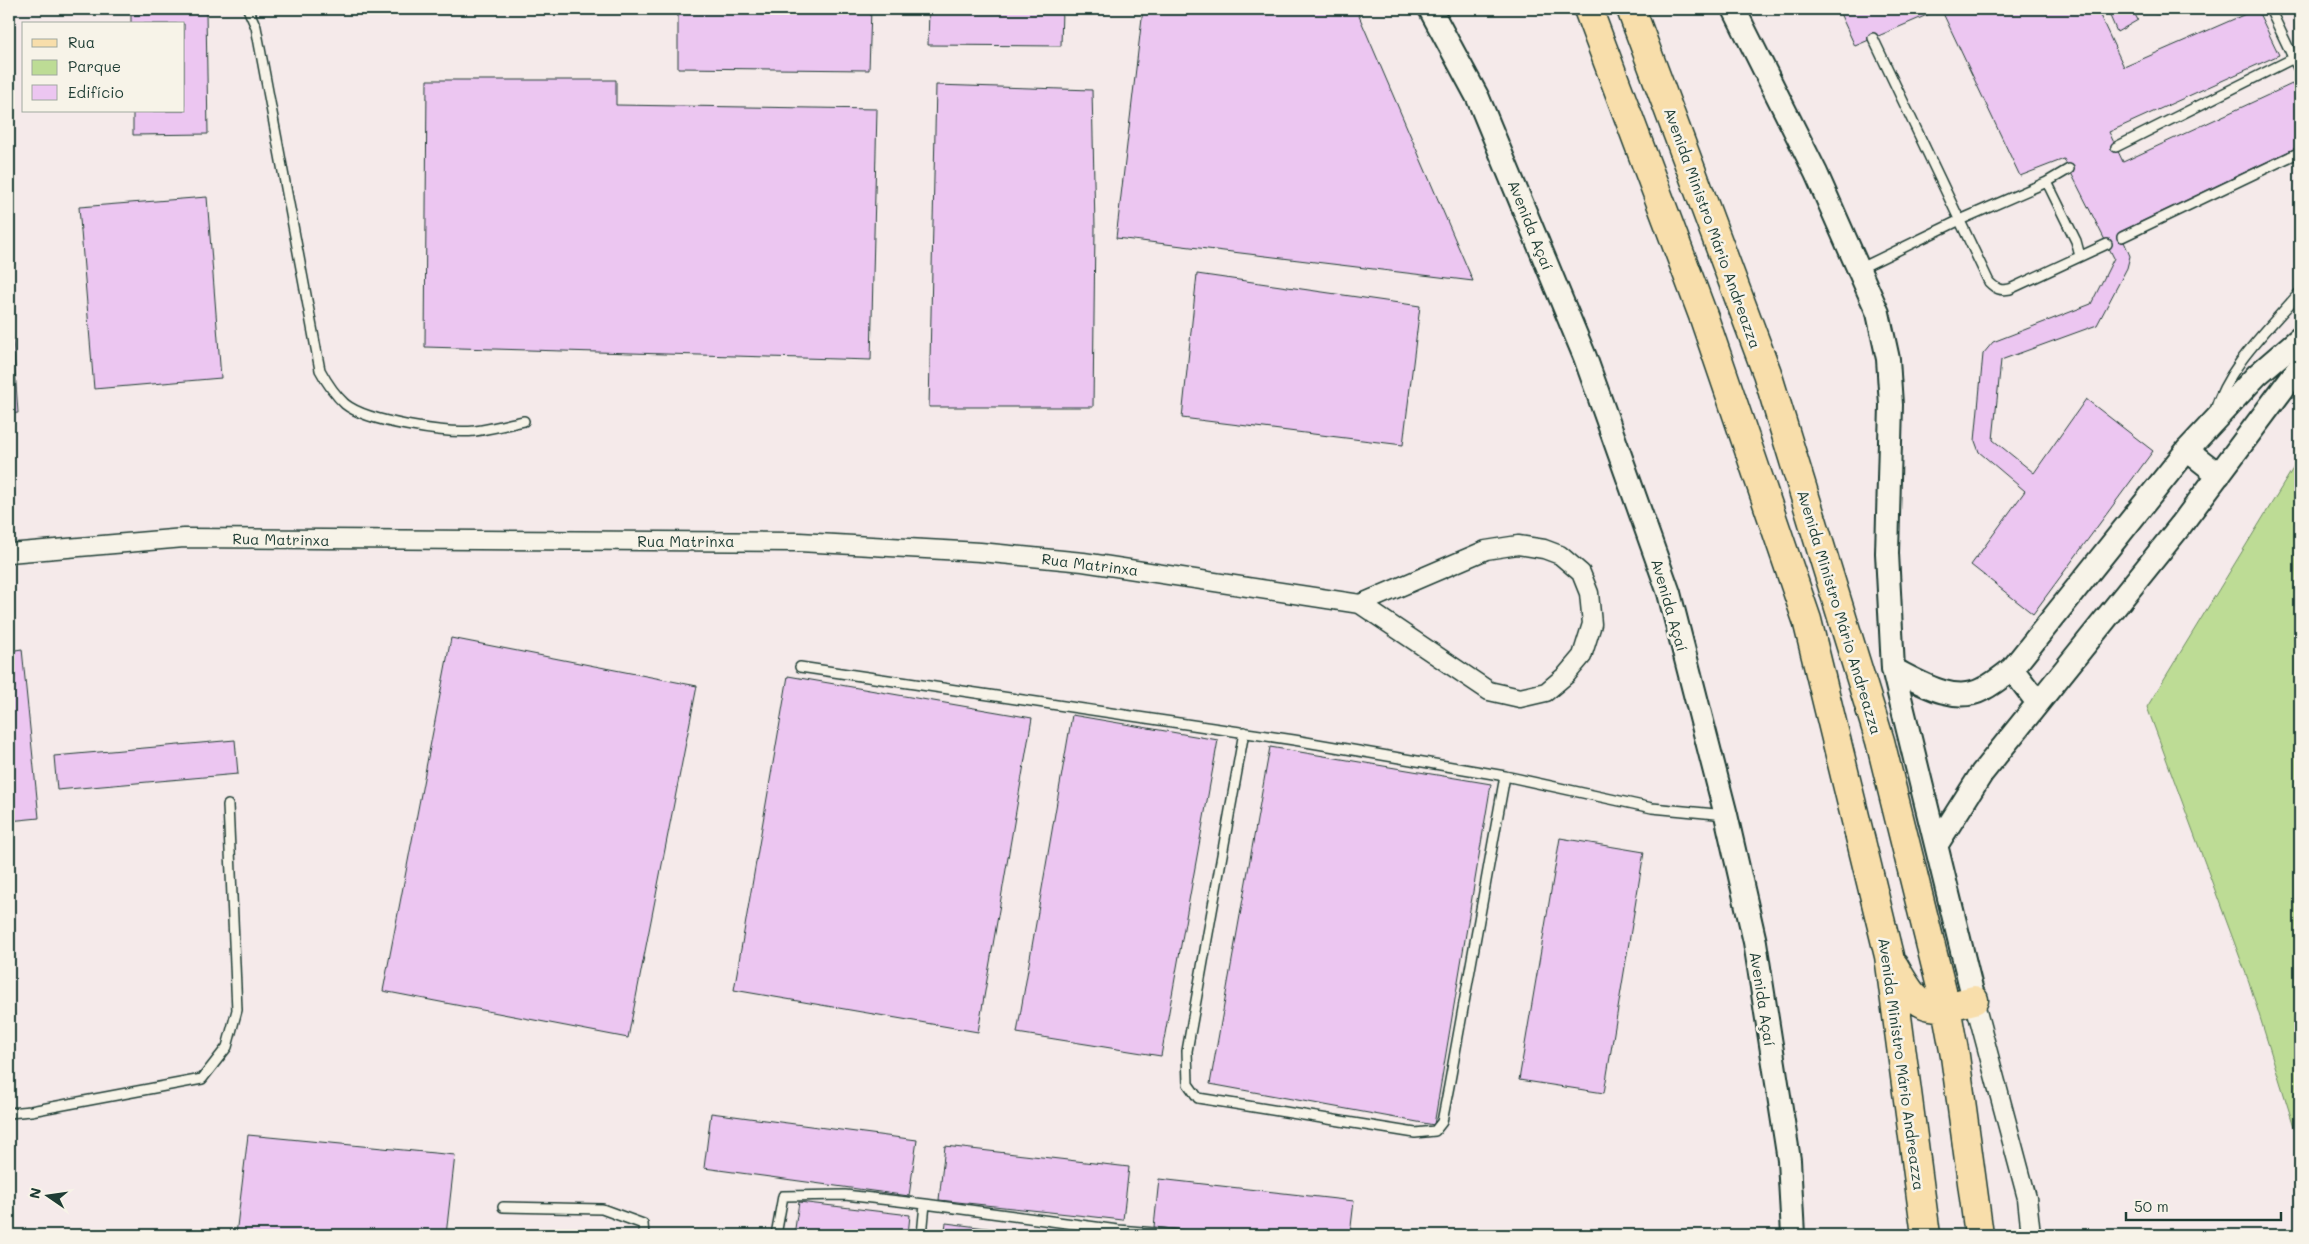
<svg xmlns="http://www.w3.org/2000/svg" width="2309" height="1244" font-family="Mali,sans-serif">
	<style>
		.green { fill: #bddc95; stroke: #6e8c64 }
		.building { fill: #ecc6f1; stroke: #1f3d34 }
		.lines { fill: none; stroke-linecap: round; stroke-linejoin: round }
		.service-casing { stroke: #1f3d34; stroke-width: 12 }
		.minor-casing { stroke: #1f3d34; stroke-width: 21 }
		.tertiary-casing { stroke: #1f3d34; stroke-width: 26 }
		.primary-casing { stroke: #1f3d34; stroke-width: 31 }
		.service { stroke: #f7f3e8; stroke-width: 9 }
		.minor { stroke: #f7f3e8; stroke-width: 18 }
		.tertiary { stroke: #f7f3e8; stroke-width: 22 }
		.primary { stroke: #f8deab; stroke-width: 28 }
		.labels { text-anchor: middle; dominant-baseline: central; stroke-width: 5; stroke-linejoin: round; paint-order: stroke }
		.street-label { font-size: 15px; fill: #1f3d34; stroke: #f7f3e8 }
	</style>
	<rect width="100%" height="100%" fill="#f5eaea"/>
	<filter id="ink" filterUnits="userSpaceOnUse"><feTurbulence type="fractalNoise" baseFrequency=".02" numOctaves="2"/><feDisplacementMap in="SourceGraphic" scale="10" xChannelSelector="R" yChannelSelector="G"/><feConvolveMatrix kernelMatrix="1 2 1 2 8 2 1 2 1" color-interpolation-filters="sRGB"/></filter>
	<g filter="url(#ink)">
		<!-- green -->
		<path class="green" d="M2300 457V1146L2249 982 2147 707Z"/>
		<!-- building -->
		<path class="building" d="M678 9H871L869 70 678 68Z
			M929 9H1062L1061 46 928 45Z
			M1143 9H1356L1473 281 1116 238Z
			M1838 9H2097L2124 67 2257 9 2279 55 2109 132 2123 162 2292 84 2300 102V146L2120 232 2130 256 2127 268 2097 325 2001 360 1993 440 2034 473 2086 399 2153 451 2033 614 1971 565 2025 491 1979 452 1975 441 1983 354 1993 342 2091 304 2114 258 2064 159 2020 176 1941 9 1855 46Z
			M2107 9H2132L2138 20 2117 32Z
			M206 13 208 134 133 135V111H184V24H131V15Z
			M427 80H616V105L877 109 871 360 425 347Z
			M936 85 1092 90 1095 227 1093 407H929Z
			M207 197 221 378 94 389 79 207Z
			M1197 274 1420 306 1403 445 1182 418Z
			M9 280 18 413 9 414Z
			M451 638 697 686 628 1038 383 991Z
			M22 649 39 818 9 821V651Z
			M788 676 1032 718 978 1032 734 990Z
			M1072 715 1218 740 1161 1056 1017 1033Z
			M235 740 238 774 57 790 54 756Z
			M1270 747 1491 784 1434 1125 1210 1084Z
			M1560 838 1644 852 1604 1093 1519 1080Z
			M711 1113 917 1140 909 1196 704 1168Z
			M248 1135 455 1155 446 1235H236Z
			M945 1146 1129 1167 1123 1220 939 1200Z
			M1159 1179 1354 1201 1350 1235H1233L1154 1227Z
			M799 1202 910 1215 908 1235H794Z
			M946 1223 1042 1235H944Z"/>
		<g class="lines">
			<defs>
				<path id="service" d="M248 9 256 27 320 370C327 383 334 394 345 404 367 422 447 434 475 431 491 429 508 424 524 421
					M2157 9H2159
					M2270 9 2300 72
					M1873 38 1989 282C1996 289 2000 291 2010 289L2107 244
					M2116 147 2294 58
					M2047 182 2069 169
					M2122 237 2300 152
					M1859 269 1960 220 2047 182 2076 241 2080 256
					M2214 413C2228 365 2269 329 2300 292
					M800 667 1294 740 1505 776 1652 808 1726 815
					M1244 732 1187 1051 1188 1084 1198 1098 1415 1133 1435 1131 1442 1122 1449 1086 1505 776
					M9 1113 31 1111 202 1079 227 1047 237 1010 228 805
					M925 1204 1118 1230 1180 1235
					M503 1207 602 1209 643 1224 644 1235
					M776 1235 783 1196 845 1195 925 1204 922 1235"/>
				<path id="minor" d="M9 553 184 538 799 542 980 552 1083 562 1360 604 1489 691 1520 698 1546 692 1566 675 1582 656 1592 624 1589 593 1581 573 1560 555 1544 549 1518 545 1486 550 1360 604
					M1974 1000 2027 1198 2031 1235"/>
				<path id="tertiary" d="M1430 9 1478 98 1585 357 1669 593 1726 815 1755 942 1789 1160 1793 1235
					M1734 9 1816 173 1878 313 1888 359 1891 405 1887 553 1893 669 1974 1000
					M2187 450 2219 475
					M1893 669C1919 682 1954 705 1983 689 1993 684 2003 676 2012 669L2187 450 2257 375 2300 338
					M2012 669 2038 703
					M1937 844 1982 773 2181 525 2300 366"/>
				<path id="primary" d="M1588 9 1704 318 1807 620 1889 956 1926 1235
					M1631 9 1767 373 1880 741 1946 1007 1955 1056 1979 1235
					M1894 966C1919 1010 1925 1013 1974 1000"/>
			</defs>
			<!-- service casing -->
			<use href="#service" class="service-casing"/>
			<!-- minor casing -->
			<use href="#minor" class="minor-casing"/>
			<!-- tertiary casing -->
			<use href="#tertiary" class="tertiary-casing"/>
			<!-- primary casing -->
			<use href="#primary" class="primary-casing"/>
			<!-- service -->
			<use href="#service" class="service"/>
			<!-- minor -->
			<use href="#minor" class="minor"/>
			<!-- tertiary -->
			<use href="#tertiary" class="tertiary"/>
			<!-- primary -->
			<use href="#primary" class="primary"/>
		</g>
	</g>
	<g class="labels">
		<!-- street labels -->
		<g class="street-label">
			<text transform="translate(1531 225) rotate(68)">Avenida Açaí</text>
			<text transform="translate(1713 228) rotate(70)">Avenida Ministro Mário Andreazza</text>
			<text transform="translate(281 539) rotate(1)">Rua Matrinxa</text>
			<text x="686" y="541">Rua Matrinxa</text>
			<text transform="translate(1090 564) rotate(7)">Rua Matrinxa</text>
			<text transform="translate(1670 605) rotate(74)">Avenida Açaí</text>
			<text transform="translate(1840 612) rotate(73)">Avenida Ministro Mário Andreazza</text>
			<text transform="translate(1763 999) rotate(81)">Avenida Açaí</text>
			<text transform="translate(1902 1064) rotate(82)">Avenida Ministro Mário Andreazza</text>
		</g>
	</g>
	<!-- margin -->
	<rect width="2309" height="1244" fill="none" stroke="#f7f3e8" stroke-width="30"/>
	<rect x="15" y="15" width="2279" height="1214" fill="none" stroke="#1f3d34" stroke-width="2" filter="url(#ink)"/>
	<!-- legend -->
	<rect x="22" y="22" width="162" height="90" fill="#f7f3e8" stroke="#a1aaa0"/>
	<rect x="32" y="39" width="25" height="8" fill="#f8deab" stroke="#a1aaa0"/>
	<text x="68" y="48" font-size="15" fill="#1f3d34">Rua</text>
	<rect x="32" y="60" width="25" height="15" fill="#bddc95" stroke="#a1aaa0"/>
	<text x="68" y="72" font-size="15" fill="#1f3d34">Parque</text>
	<rect x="32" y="85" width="25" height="15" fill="#ecc6f1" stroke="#a1aaa0"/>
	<text x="68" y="98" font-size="15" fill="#1f3d34">Edifício</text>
	<!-- north arrow -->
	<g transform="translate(48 1196) rotate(283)" stroke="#f7f3e8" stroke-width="4" paint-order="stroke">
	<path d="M0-4L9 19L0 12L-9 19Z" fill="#1f3d34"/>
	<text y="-8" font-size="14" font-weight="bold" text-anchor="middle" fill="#1f3d34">N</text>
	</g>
	<!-- scale -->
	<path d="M2126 1212v8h155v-8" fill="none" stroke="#1f3d34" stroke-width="2.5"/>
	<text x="2134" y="1212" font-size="15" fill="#1f3d34" stroke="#f7f3e8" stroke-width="4" paint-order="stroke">50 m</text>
</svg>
